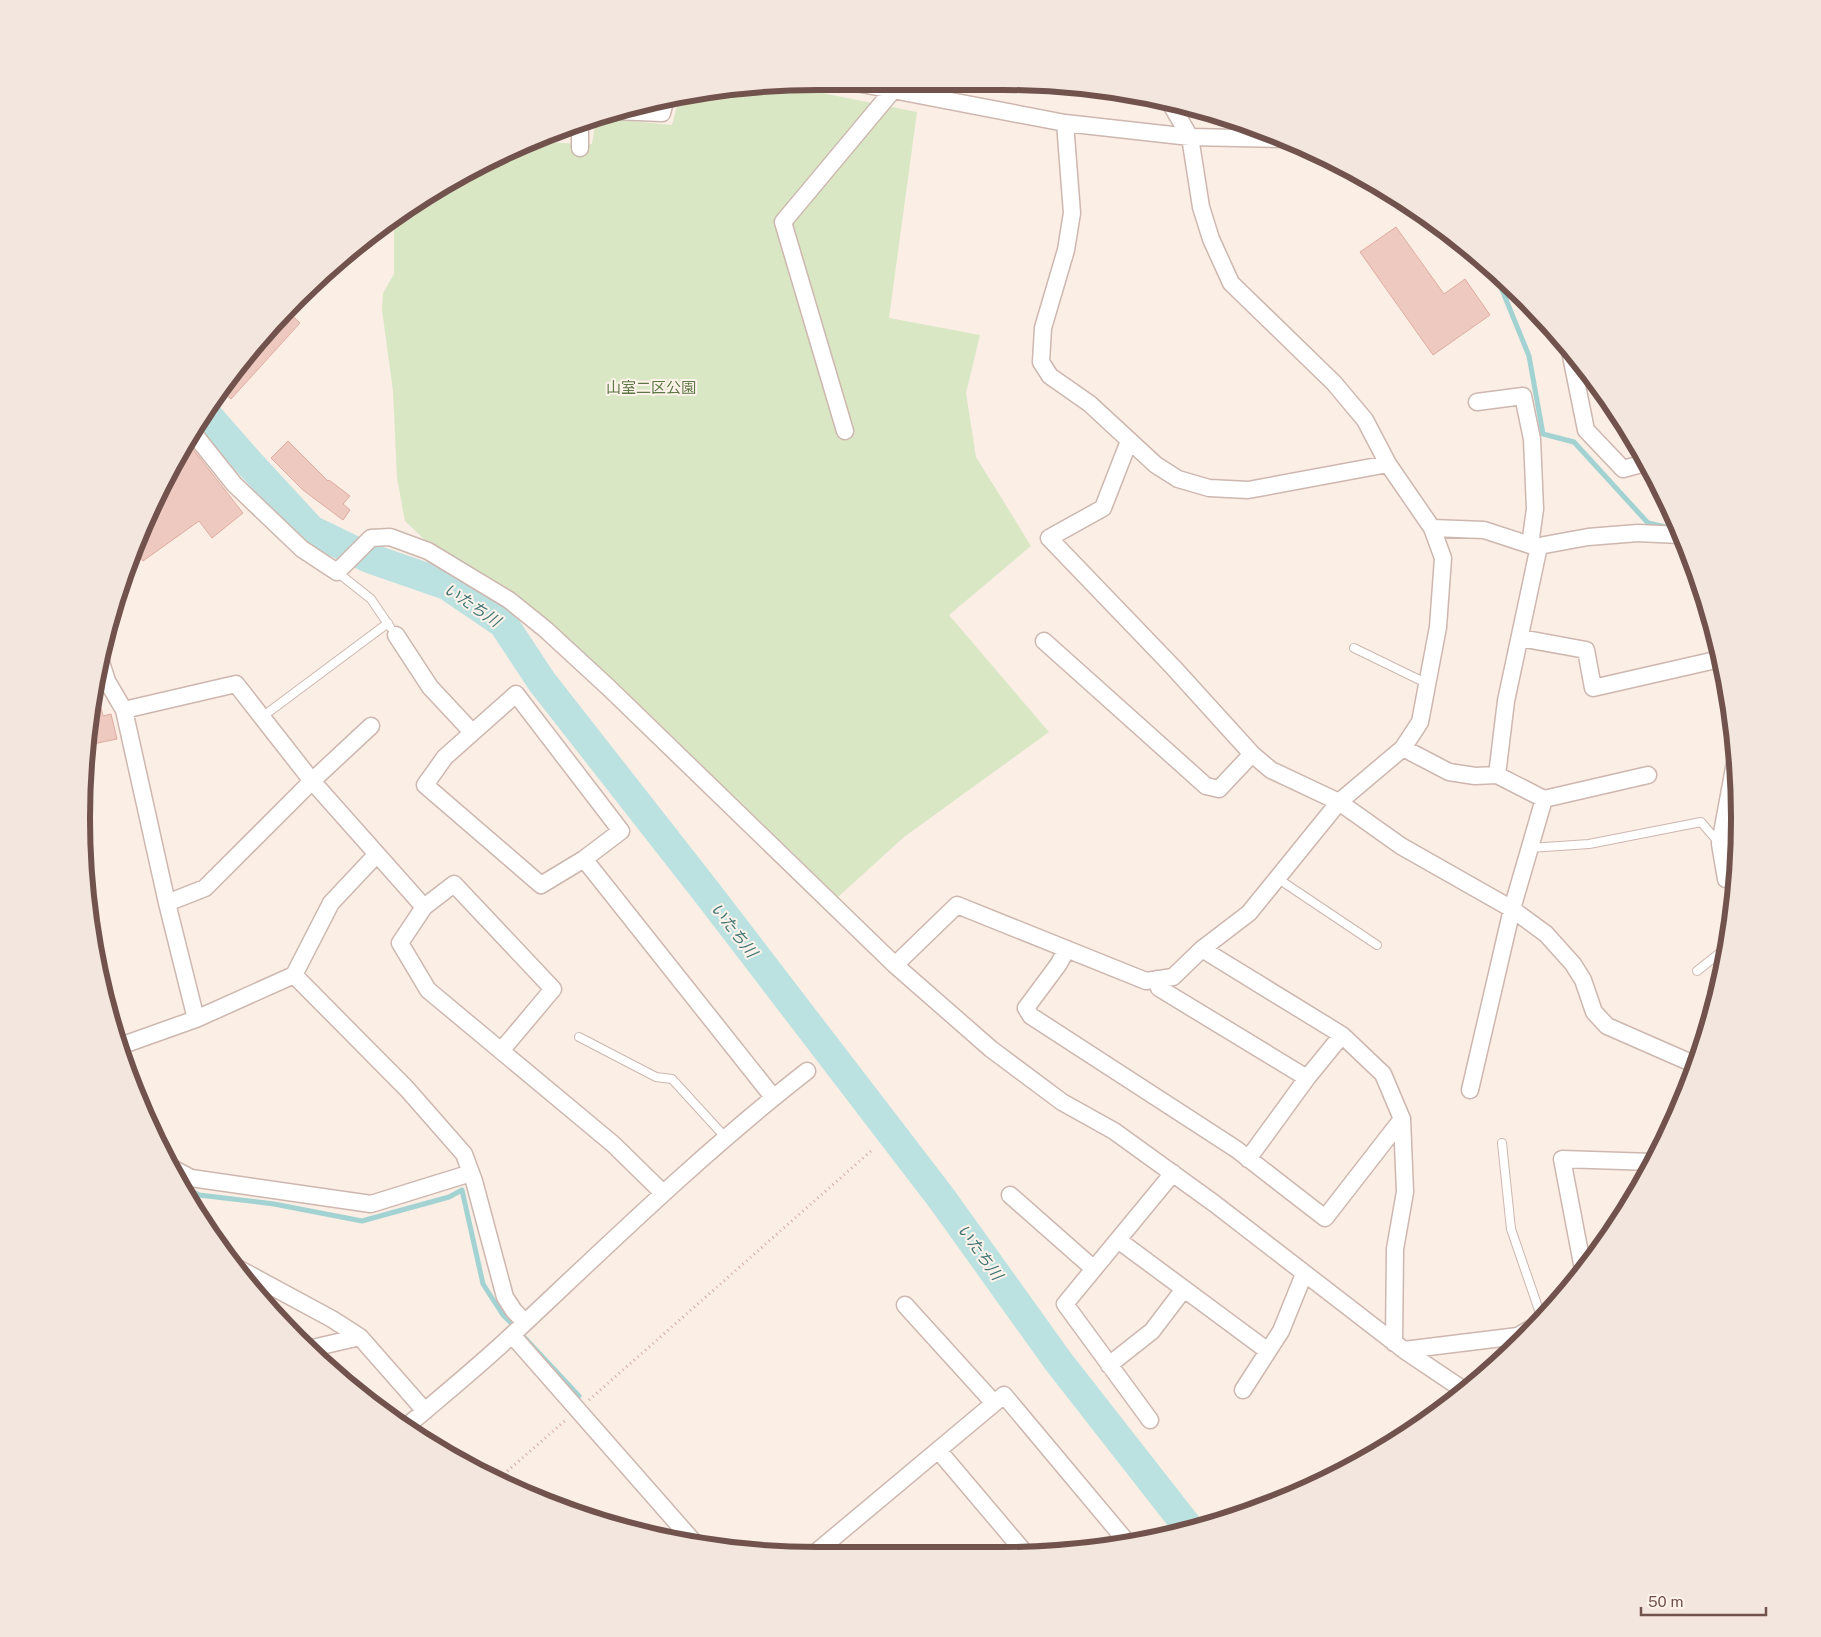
<svg xmlns="http://www.w3.org/2000/svg" width="1821" height="1637" font-family="'Public Sans','Noto Sans JP',sans-serif">
	<style>
		.green { fill: #d9e7c5 }
		.lines { fill: none; stroke-linecap: round; stroke-linejoin: round }
		.stream { stroke: #a2d3d2; stroke-width: 5 }
		.river { stroke: #bbe2e1; stroke-width: 30 }
		.building { fill: #eec9bf; stroke: #dfaca0 }
		.lane-casing { stroke: #cdb7af; stroke-width: 10 }
		.street-casing { stroke: #cdb7af; stroke-width: 19 }
		.path { stroke: #d2aca2; stroke-width: 3; stroke-dasharray: 1 4; stroke-linecap: butt }
		.lane { stroke: #fff; stroke-width: 8 }
		.street { stroke: #fff; stroke-width: 16 }
		.labels { text-anchor: middle; dominant-baseline: central; stroke-width: 4; stroke-linejoin: round; paint-order: stroke }
		.park-label { font-size: 15px; fill: #5d7745; stroke: #fef3eb }
		.water-label { font-size: 16px; font-style: italic; fill: #417675; stroke: #fef3eb }
		.rim { fill: none; stroke: #71524c; stroke-width: 6 }
	</style>
	<rect width="100%" height="100%" fill="#faeee5"/>
	<!-- green -->
	<path class="green" d="M782 85 917 112 889 318 980 335 966 393 976 457 1031 546 949 615 1049 732 904 837 838 897 613 679 510 592 427 542 405 521 397 478 393 391 382 310 383 293 394 274V218L493 157 530 142 592 144 595 125 601 118 672 125 680 95Z"/>
	<g class="lines">
		<!-- stream -->
		<path class="stream" d="M1494 270 1529 356 1543 434 1574 442 1648 523 1666 527
			M1735 856 1734 848 1736 832
			M184 1187 199 1195 274 1204 362 1221 449 1197 462 1190 483 1284 503 1315 516 1328
			M523 1336 579 1396"/>
		<!-- river -->
		<path class="river" d="M206 414 250 464 311 530 369 558 447 585 503 623 542 682 705 890 942 1199 1058 1361 1191 1531"/>
	</g>
	<!-- building -->
	<path class="building" d="M1396 227 1444 294 1465 279 1490 315 1433 355 1360 252Z
		M286 310 300 323 231 399 221 390 234 369Z
		M288 441 328 481 329 480 350 496 343 504 350 510 343 520 303 490 271 458Z
		M188 443 243 513 212 538 199 521 143 561 134 549 157 493Z
		M96 688 103 716 111 714 117 739 93 744 90 730 94 689Z"/>
	<g class="lines">
		<defs>
			<path id="lane" d="M337 572 371 599 390 627
				M1354 648 1428 684
				M262 717 388 623
				M1530 848 1589 844 1701 822 1719 843
				M1277 878 1377 945
				M1697 971 1726 948
				M579 1037 656 1077 672 1079 726 1138
				M1502 1143 1511 1229 1542 1319"/>
			<path id="street" d="M846 81 1065 123 1190 137 1287 139
				M615 111 662 113 666 98
				M580 121V148
				M1065 123 1072 213 1066 250 1043 328 1041 362 1050 376 1090 404 1156 465 1178 479 1209 488 1248 490 1388 464
				M1570 351 1586 430 1623 469 1645 463
				M1477 402 1523 396 1532 439 1535 509 1530 545
				M845 431 783 222 894 89 895 82
				M194 434 234 484 302 549 337 572 371 538 390 537 428 551 509 600 545 629 608 687 895 965 991 1049 1062 1102 1114 1131 1215 1204 1404 1350 1465 1391
				M1129 441 1103 508 1049 538 1173 667 1252 754
				M1432 528 1484 530 1530 545 1539 546 1588 537 1638 533 1680 535
				M396 635 430 687 472 732
				M1520 638 1586 650 1593 688 1720 659
				M1044 641 1206 786 1219 789 1252 754 1271 770 1339 802 1401 846 1512 909 1546 934 1573 964 1583 980 1594 1012 1607 1026 1696 1065
				M100 659 107 681 124 710 167 903 196 1019
				M516 694 621 831 584 859 541 885 425 785 445 757Z
				M124 710 236 684 312 781 424 907 400 943 428 990 613 1144 663 1193
				M1403 748 1449 772 1475 776 1497 775 1506 701 1539 546
				M1544 799 1648 775
				M584 859 773 1097
				M1735 880 1726 879 1720 844 1736 757
				M167 903 205 888 312 781 371 726
				M424 907 454 884 553 989 501 1051
				M1067 949 1058 965 1026 1008 1031 1016 1236 1149 1325 1218 1402 1119
				M1202 949 1342 1035 1383 1074 1402 1119 1405 1192 1395 1249 1394 1343
				M895 965 957 905 1146 981 1173 977 1202 949 1249 913 1339 802 1403 748 1420 722 1438 627 1443 558 1432 528 1388 464 1365 420 1334 383 1231 283 1211 239 1201 207 1190 137 1170 103
				M294 975 407 1089 464 1154 474 1181 505 1297 514 1311 525 1322
				M1157 979 1159 988 1307 1078
				M120 1046 196 1019 294 975 331 903 377 854
				M1470 1090 1512 909 1544 799 1497 775
				M1248 1159 1307 1078 1342 1035
				M172 1168 191 1178 371 1204 471 1173
				M1010 1195 1094 1269
				M1118 1240 1268 1351
				M232 1265 332 1319 360 1337
				M1583 1269 1562 1159 1652 1162
				M905 1305 994 1403
				M512 1335 693 1541
				M308 1349 360 1337 425 1411
				M1404 1350 1518 1336 1530 1329
				M1109 1365 1152 1331 1184 1289
				M1243 1390 1281 1331 1304 1274
				M1150 1420 1065 1304 1173 1173
				M407 1426C442 1396 479 1366 513 1334 609 1244 703 1152 807 1071
				M938 1450 1026 1554
				M814 1554 1004 1395 1127 1542"/>
		</defs>
		<!-- lane casing -->
		<use href="#lane" class="lane-casing"/>
		<!-- street casing -->
		<use href="#street" class="street-casing"/>
		<!-- path -->
		<path class="path" d="M589 1400 871 1151
			M496 1481 567 1419"/>
		<!-- lane -->
		<use href="#lane" class="lane"/>
		<!-- street -->
		<use href="#street" class="street"/>
	</g>
	<g class="labels">
		<!-- park labels -->
		<g class="park-label">
			<text x="651" y="387">山室二区公園</text>
		</g>
		<!-- water labels -->
		<g class="water-label">
			<text transform="translate(472 605) rotate(34)">いたち川</text>
			<text transform="translate(734 930) rotate(52)">いたち川</text>
			<text transform="translate(980 1252) rotate(54)">いたち川</text>
		</g>
	</g>
	<!-- crop -->
	<path d="M0 0H1821V1637H0ZM818 90H1003A728 728 0 0 1 1731 818V819A728 728 0 0 1 1003 1547H818A728 728 0 0 1 90 819V818A728 728 0 0 1 818 90Z" fill="#f3e6de" fill-rule="evenodd"/>
	<path class="rim" d="M818 90H1003A728 728 0 0 1 1731 818V819A728 728 0 0 1 1003 1547H818A728 728 0 0 1 90 819V818A728 728 0 0 1 818 90Z"/>
	<!-- scale -->
	<path d="M1641 1607v8h125v-8" fill="none" stroke="#71524c" stroke-width="2.5"/>
	<text x="1648" y="1607" font-size="15" fill="#71524c" stroke="#fef3eb" stroke-width="4" paint-order="stroke">50 m</text>
</svg>
